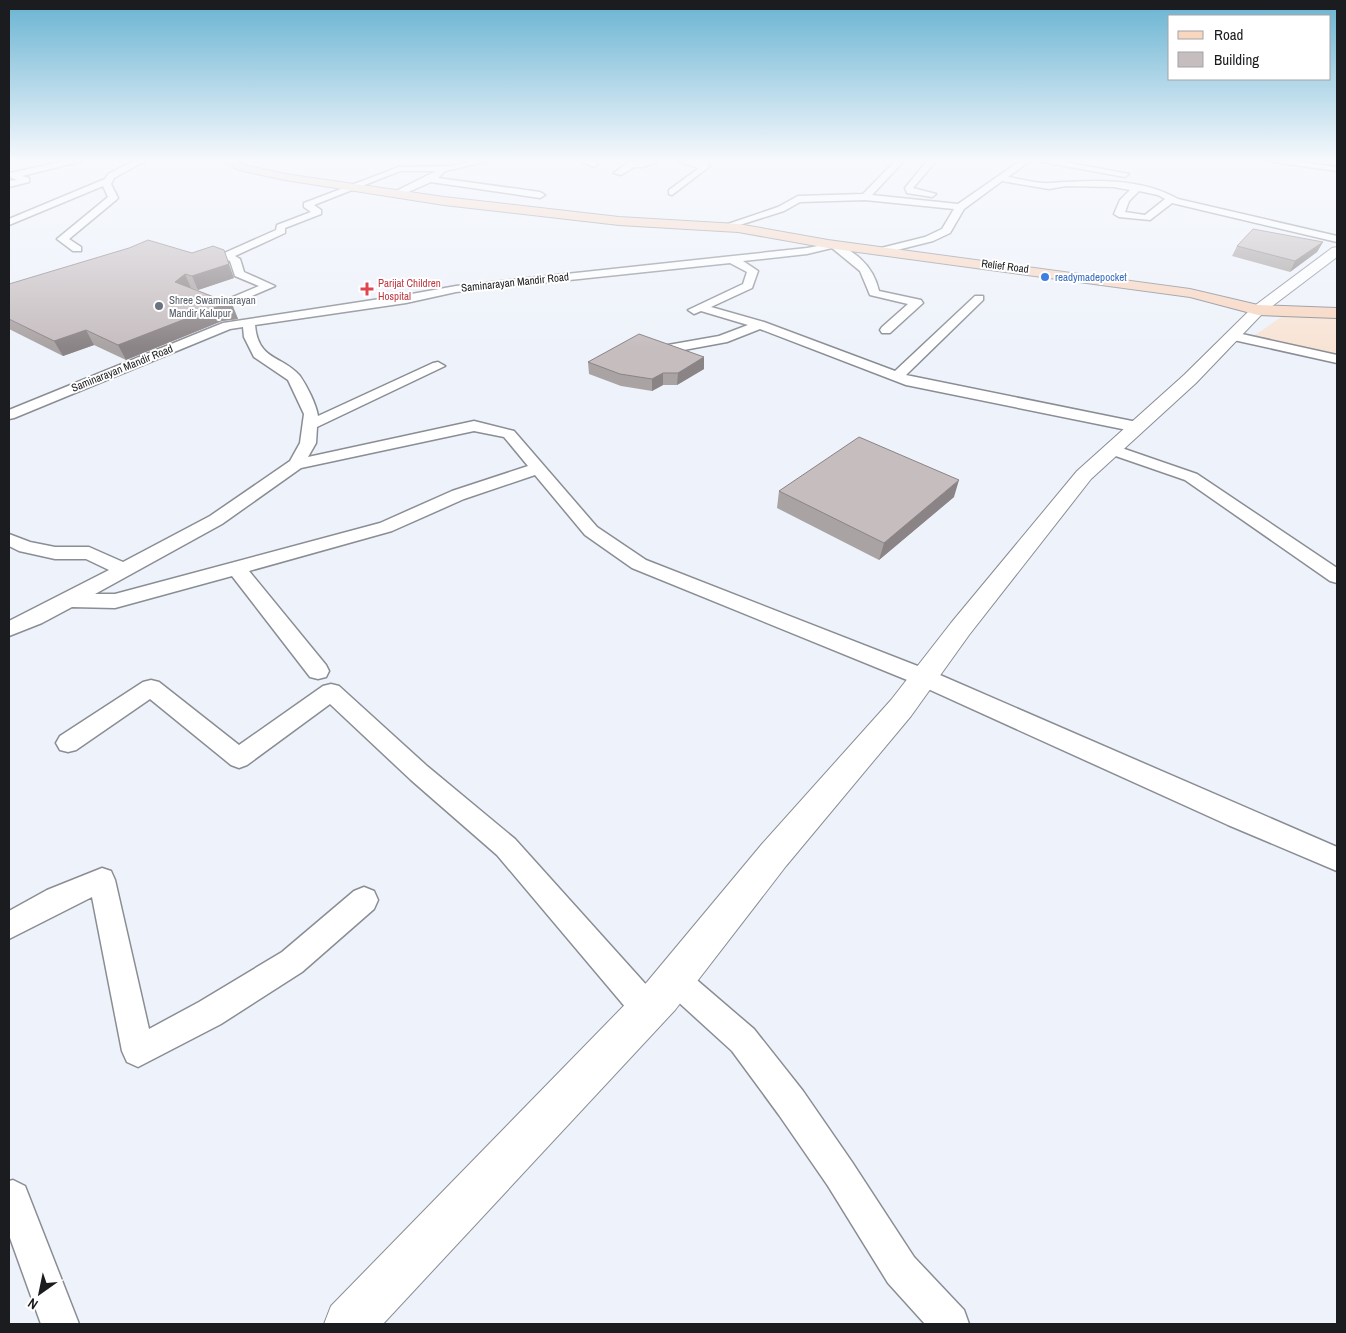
<svg xmlns="http://www.w3.org/2000/svg" width="1346" height="1333" font-family="'Archivo Narrow',sans-serif">
	<style>
		.commercial { fill: #f8e4d5 }
		.lines { fill: none; stroke-linecap: round; stroke-linejoin: round }
		.minor-casing { stroke: #8a8d94; stroke-width: 3 }
		.tertiary-casing { stroke: #8a8d94; stroke-width: 2 }
		.secondary-casing { stroke: #8a8d94; stroke-width: 2 }
		.minor { fill: #fff; fill-rule: evenodd }
		.tertiary { fill: #fff; fill-rule: evenodd }
		.secondary { fill: #f9d6c0; fill-rule: evenodd }
		.wall { fill: #aaa3a4 }
		.shaded-wall { fill: #8b8486 }
		.building { fill: #c6bdbf; stroke: #8b8486 }
		.shop-dot { fill: #3f7fe0; stroke: #fff; stroke-width: 2 }
		.health-dot { fill: #e0444e; stroke: #fff; stroke-width: 2 }
		.worship-dot { fill: #6b7280; stroke: #fff; stroke-width: 2 }
		.labels { text-anchor: middle; dominant-baseline: central; stroke-width: 4; stroke-linejoin: round; paint-order: stroke }
		.far-street-label { font-size: 11px; fill: #1b1c1f; stroke: #fff }
		.far-shop-label { font-size: 11px; fill: #366cbe; stroke: #fff; text-anchor: start }
		.far-health-label { font-size: 11px; fill: #be3a42; stroke: #fff; text-anchor: start }
		.far-worship-label { font-size: 11px; fill: #5b616d; stroke: #fff; text-anchor: start }
	</style>
	<rect width="100%" height="100%" fill="#eef2fa"/>
	<!-- commercial -->
	<path class="commercial" d="M1283 316 1337 318V354L1252 337Z"/>
	<g class="lines">
		<defs>
			<path id="minor" d="M65 161H82L22 176 29 178V182L9 187V181L17 180 10 177V173Z
				M134 161H145L114 178 111 184 118 198 116 200 69 239 81 247V251H73L57 239 108 197 103 186 9 225V219L105 179 108 174Z
				M472 161H489L445 171 438 178 540 192 545 195 540 198 431 182 397 197 393 194 394 192 436 171H400L314 205 321 210V214L285 228V233L235 256 240 259 244 272 275 286 224 308H216L214 305 259 286 235 276 230 261 222 258V254L276 230 277 225 311 212 304 207V203L399 167 453 166Z
				M579 161H591L598 165 594 167Z
				M660 161 643 167H634L621 175 614 173 629 162Z
				M676 161H709L706 164 710 166 672 195 669 194V190L699 168Z
				M895 161H904L872 195 958 204 1020 161H1030L1008 177C1021 179 1037 184 1050 183 1092 180 1140 177 1178 199L1337 236V242L1172 203 1150 220 1119 217 1114 214 1120 200 1130 190 1114 187 1066 186 1049 189 1002 181 964 209 950 233 933 241 881 254 876 251 877 249 925 237 942 229 954 209 865 200 800 202 784 211 727 229 719 227 778 207 798 196 863 194ZM1139 191 1158 195 1165 199 1145 215 1125 212 1129 201Z
				M927 161H936L913 188 936 194 932 197 907 193 905 188Z
				M1037 161H1059L1129 174 1125 177Z
				M1266 161H1293L1337 167V171Z
				M828 241C852 248 873 264 879 291L921 300 923 303 890 333H882L880 330 882 327 908 304 870 295 860 271 832 248 807 254 743 261 758 271 752 288 711 307 764 322 895 371 975 296H983V300L906 375 1137 422 1145 427 1137 432 906 385 760 329 727 342 673 352 668 351 667 348 668 345 719 336 748 325 701 311 694 314 688 310 743 284 747 272 730 263 456 292 406 303 255 325C258 361 282 355 300 376 307 386 316 404 318 416L433 363 438 362 445 366 317 427 316 443 308 457 474 421 514 431 597 527 646 560 933 672 1337 847V871L1228 825 917 684 632 568 585 535 535 475 464 499 392 531 249 571 326 665 329 671 326 677 318 679 310 677 232 576 115 608 72 607 42 623 9 636V621L109 570 86 559H55L19 551 9 546V534L30 542 55 547H89L123 562 210 516 290 461 300 443 304 414 288 380 254 357 244 337 243 327 230 329 14 418 9 419V410L223 323 406 295 456 286 807 248 823 245ZM474 431 504 437 528 466 452 491 380 523 115 594H95L222 524 301 468Z
				M1233 332 1337 355V363L1229 339 1227 336 1229 333Z
				M1113 445 1197 474 1337 568V583L1330 581 1185 480 1107 453 1105 450 1107 447Z
				M151 680 159 682 239 745 323 686 331 684 339 686 427 766 515 839 659 999 663 1010 659 1021 648 1025 637 1021 497 855 411 780 330 704 247 765 239 768 231 765 150 699 76 750 68 752 60 750 56 743 60 736 143 682Z
				M102 868 111 871 115 880 149 1029 199 1002 282 952 354 891 364 887 374 891 378 900 374 909 302 972 221 1024 138 1067 127 1062 122 1051 92 897 9 939V911L47 890Z
				M674 964 684 969 754 1029 803 1091 852 1162 914 1257 964 1310 969 1324H925L888 1283 828 1186 779 1115 732 1051 664 989 659 979 664 969Z
				M13 1180 25 1186 79 1324H41L9 1235V1181Z"/>
			<path id="tertiary" d="M1337 247V257L1263 313 1196 383 1091 479 969 635 911 716 786 866 675 1010 383 1324H324L331 1306 647 982 762 844 891 700 951 623 1077 471 1184 375 1253 307 1332 248Z"/>
			<path id="secondary" d="M222 161H236L245 165 285 174 444 197 619 217 738 224 828 240 1190 289 1258 305 1337 308V318L1258 315 1190 297 828 248 738 232 619 225 444 205 285 180 238 170Z"/>
		</defs>
		<!-- minor casing -->
		<use href="#minor" class="minor-casing"/>
		<!-- tertiary casing -->
		<use href="#tertiary" class="tertiary-casing"/>
		<!-- secondary casing -->
		<use href="#secondary" class="secondary-casing"/>
		<!-- minor -->
		<use href="#minor" class="minor"/>
		<!-- tertiary -->
		<use href="#tertiary" class="tertiary"/>
		<!-- secondary -->
		<use href="#secondary" class="secondary"/>
	</g>
	<!-- wall -->
	<path class="wall" d="M1323 242 1317 252 1290 272 1232 256 1237 246Z
		M129 248 234 278 198 290 192 288 232 304 238 319 222 321 126 360 94 345 63 356 9 329V284Z
		M704 357V369L677 385H663L652 391 621 386 589 374 588 362Z
		M779 491 954 497 879 560 777 508Z"/>
	<!-- shaded-wall -->
	<path class="shaded-wall" d="M1323 242 1317 252 1290 272 1295 261Z
		M224 250 234 278 198 290 192 276Z
		M185 274 191 288 175 282Z
		M232 304 238 319 222 321 126 360 118 345 216 307Z
		M86 330 94 345 63 356 54 341Z
		M704 357V369L677 385 678 373Z
		M663 373V385L652 391V379Z
		M959 480 954 497 879 560 884 543Z"/>
	<!-- building -->
	<path class="building" d="M1253 229 1323 242 1295 261 1237 246Z
		M148 240 192 253 213 246 224 250 229 264 192 276 185 274 175 282 232 304 216 307 118 345 86 330 54 341 9 319V284L129 248Z
		M639 334 704 357 678 373H663L652 379 620 374 588 362Z
		M859 437 959 480 884 543 779 491Z"/>
	<!-- sky -->
	<linearGradient id="sky" x2="0" y2="1"><stop stop-color="#68b3d2"/><stop offset="0.46" stop-color="#f7f9fd"/><stop offset="1" stop-color="#f7f9fd" stop-opacity="0"/></linearGradient>
	<rect width="1346" height="348" fill="url(#sky)"/>
	<!-- markers -->
	<circle class="shop-dot" cx="1045" cy="277" r="5"/>
	<path class="health-dot" d="M364.5 281.5h5v5h5v5h-5v5h-5v-5h-5v-5h5z"/>
	<circle class="worship-dot" cx="159" cy="306" r="5"/>
	<g class="labels">
		<!-- far-street labels -->
		<g class="far-street-label">
			<text transform="translate(1005 266) rotate(7)">Relief Road</text>
			<text transform="translate(515 282) rotate(-6)">Saminarayan Mandir Road</text>
			<text transform="translate(122 368) rotate(-22)">Saminarayan Mandir Road</text>
		</g>
		<!-- far-shop labels -->
		<g class="far-shop-label">
			<text x="1055" y="277">readymadepocket</text>
		</g>
		<!-- far-health labels -->
		<g class="far-health-label">
			<text x="378" y="283">Parijat Children<tspan x="378" dy="13">Hospital</tspan></text>
		</g>
		<!-- far-worship labels -->
		<g class="far-worship-label">
			<text x="169" y="300">Shree Swaminarayan<tspan x="169" dy="13">Mandir Kalupur</tspan></text>
		</g>
	</g>
	<!-- border -->
	<rect width="1346" height="1333" fill="none" stroke="#1b1c1f" stroke-width="20"/>
	<!-- legend -->
	<rect x="1168" y="15" width="162" height="65" fill="#ffffff" stroke="#a4a4a5"/>
	<rect x="1178" y="31" width="25" height="8" fill="#f9d6c0" stroke="#a4a4a5"/>
	<text x="1214" y="40" font-size="15" fill="#1b1c1f">Road</text>
	<rect x="1178" y="52" width="25" height="15" fill="#c6bdbf" stroke="#a4a4a5"/>
	<text x="1214" y="65" font-size="15" fill="#1b1c1f">Building</text>
	<!-- north arrow -->
	<g transform="translate(40 1293) rotate(213)" stroke="#ffffff" stroke-width="4" paint-order="stroke">
	<path d="M0-4L9 19L0 12L-9 19Z" fill="#1b1c1f"/>
	<text y="-8" font-size="14" font-weight="bold" text-anchor="middle" fill="#1b1c1f">N</text>
	</g>
</svg>
